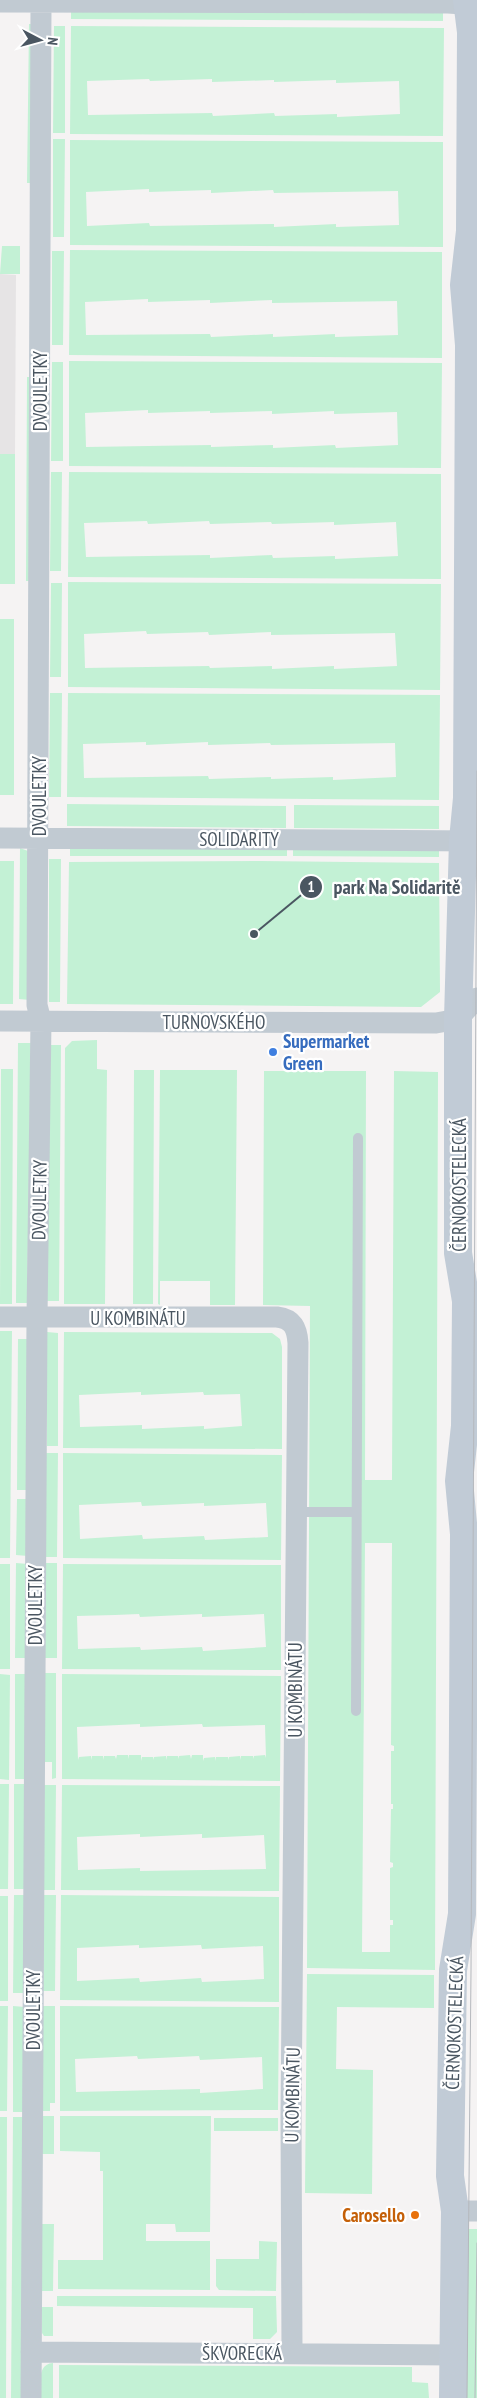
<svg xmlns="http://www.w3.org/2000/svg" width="477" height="2398" font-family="'PT Sans Narrow',sans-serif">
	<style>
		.education { fill: #e6e4e5 }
		.green { fill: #c3f1d5; fill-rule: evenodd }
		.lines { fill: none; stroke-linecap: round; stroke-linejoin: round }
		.service { stroke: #c1cad2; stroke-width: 10 }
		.minor { stroke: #c1cad2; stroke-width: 21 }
		.secondary { stroke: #c1cbd6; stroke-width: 28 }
		.tram { stroke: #b5b8bd; stroke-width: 1 }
		.shop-dot { fill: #3f7fe0; stroke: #fff; stroke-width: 2 }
		.food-dot { fill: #e8710a; stroke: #fff; stroke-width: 2 }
		.labels { text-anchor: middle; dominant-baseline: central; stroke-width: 4.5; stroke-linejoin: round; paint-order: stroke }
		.street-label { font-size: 19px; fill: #4a5661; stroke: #fff }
		.shop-label { font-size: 19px; font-weight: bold; fill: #366cbe; stroke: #fff; text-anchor: start }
		.food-label { font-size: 19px; font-weight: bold; fill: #c56008; stroke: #fff; text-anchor: end }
		.leader { fill: none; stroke: #4a5661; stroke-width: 2 }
		.callout-dot { fill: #4a5661; stroke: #fff; stroke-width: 2 }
		.mark-label { font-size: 15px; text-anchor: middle; font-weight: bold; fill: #fff }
		.callout-label { font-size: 20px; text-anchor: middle; font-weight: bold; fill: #4a5661; stroke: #fff; stroke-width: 4.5; stroke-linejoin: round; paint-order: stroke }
	</style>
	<rect width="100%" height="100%" fill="#f5f3f3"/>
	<!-- education -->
	<path class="education" d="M0 274 16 275 15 454H0Z"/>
	<!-- green -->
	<path class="green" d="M71 11 443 13V21L71 19Z
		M29 24H36L35 183H27Z
		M54 26H65V133H53Z
		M71 26 444 28 443 136 70 134ZM149 79 150 81 212 79V82L274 80V82L336 80V83L399 81 400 114 337 117V114L275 116 274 113 213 116 212 113 88 115 87 81Z
		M53 139H65L64 237H53Z
		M70 140 443 142V247L70 245ZM149 189V192L211 190V193L273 190 274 193 398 191 399 225 336 227V224L274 227V224L150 226 149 223 87 226 86 192Z
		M2 246H20V274H0Z
		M70 250 442 252V358L69 355ZM148 299V302L210 300V303L272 300V303L397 301 398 335 335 337V334L273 337V334L211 337 210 334 86 335 85 302Z
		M52 251H64L63 345H52Z
		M69 361 442 363 441 468 69 466ZM148 410V413L210 411V413L272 411V414L334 411V414L397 412 398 445 336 448 335 445 273 448V445L211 447V445L86 447 85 413Z
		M52 362H63V461H51Z
		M27 377H35L33 581H26Z
		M0 454H15V584H0Z
		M51 472H62L61 571H50Z
		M69 472 441 474V579L68 577ZM147 521 148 524 209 521 210 524 271 522 272 524 334 522V525L396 522 398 556 335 559V556L273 558 272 555 210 558V555L86 557 84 523Z
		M68 582 441 584 440 690 68 687ZM146 631 147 634 208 632 209 635 271 632V635L395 633 397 666 334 669V666L272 669V666L210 668 209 666 85 668 84 634Z
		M51 583H62L61 677H50Z
		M0 619H14V795H0Z
		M50 693H62L61 797H49Z
		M68 693 440 695 439 800 67 797ZM146 742V745L208 742V745L270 743 271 745 395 743 396 777 333 780V777L271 779V777L209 779 208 776 84 778 83 744Z
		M67 804 286 806V828L67 826Z
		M294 805 439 806V829L294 828Z
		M20 848 28 851 30 1000 19 999Z
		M70 848 287 849V856H70Z
		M293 849H439V857L293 856Z
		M49 859H61L60 1002H49Z
		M0 861H14L13 1004H0Z
		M261 861 439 863 440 992 421 1007 67 1004 69 862Z
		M97 1040V1069L107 1070 105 1304H64L65 1048 72 1041Z
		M18 1043H31L27 1303H16Z
		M48 1045H61L59 1301H46Z
		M1 1069H13L12 1304H0Z
		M134 1070H154L153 1304H133Z
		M160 1070H237L235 1305H210V1281H160V1305L158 1304Z
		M264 1071H366L365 1480H392L394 1071 438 1072 435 1970 307 1968 310 1306 263 1305ZM365 1543H392L391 1745 394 1746V1751H391V1804H393V1809H391L390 1862 393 1863V1867L390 1868V1920H393V1925H390V1952H362Z
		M0 1331H12L10 1558H0Z
		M47 1332 58 1333V1446H47Z
		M64 1332 272 1333 280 1339 282 1347V1449L63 1448ZM141 1392V1395L203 1392 204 1395 240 1394 242 1426 204 1429V1426L142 1429V1425L80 1427 79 1395Z
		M18 1339H29L28 1490H17Z
		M46 1453H58L57 1557H46Z
		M63 1453 282 1455 281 1560 63 1558ZM141 1502 142 1506 204 1503V1506L266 1503 268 1537 205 1540 204 1536 143 1539 142 1535 80 1539 79 1505Z
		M17 1499H29L28 1556 16 1555Z
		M16 1563 28 1564 27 1658H15Z
		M46 1563H57V1658H45Z
		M0 1564H10V1669H0Z
		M63 1564 281 1565V1670L62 1669ZM115 1615 139 1614 140 1617 202 1614V1617L264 1614 266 1647 203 1651 202 1647 141 1650 140 1647 78 1649 77 1616Z
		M45 1673H56V1778L52 1779V1762H44Z
		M0 1674 10 1675 9 1780 0 1779Z
		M15 1674H27L26 1779H15Z
		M62 1674 281 1676 280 1781 62 1779ZM140 1724V1727L202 1724 203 1727 265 1725 266 1758 265 1755 254 1756V1759L253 1756H241V1760L240 1756 229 1757 228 1760V1757H216V1761L215 1757 204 1758 203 1761V1755H192L191 1759 190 1755 179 1756V1759L178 1756H167L166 1760V1756L154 1757 153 1760V1757H142L141 1761V1755H129V1759L128 1755H117L116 1759 115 1756H104V1760L103 1756H92L91 1760V1756L79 1757 78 1760 77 1727Z
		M0 1784H9L8 1889H0Z
		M14 1784H26V1889H14Z
		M44 1785H56L55 1890H43Z
		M62 1785 280 1786 279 1891 61 1890ZM140 1834V1837L202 1834V1838L264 1835 266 1869 140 1871V1868L78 1870 77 1837Z
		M14 1895H26L25 1993H13Z
		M44 1895H56L55 1991H43Z
		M61 1895 279 1897V2002L60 2000ZM139 1945V1948L201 1945 202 1949 263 1946 264 1979 202 1982 201 1978 140 1982 139 1978 77 1981V1948Z
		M0 1896H8V2001H0Z
		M307 1974 434 1975V2008L337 2007 336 2069 373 2070 372 2194 305 2193Z
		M0 2006H8L7 2111H0Z
		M13 2006 25 2007V2112H13Z
		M43 2006H55V2103H50V2111H43Z
		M60 2006 279 2007 278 2110 60 2111ZM137 2056 138 2059 199 2056 200 2060 262 2057 263 2089 200 2093V2089L76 2092 75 2059Z
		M42 2116H54V2154H42Z
		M60 2116H211L210 2232H176L175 2224H146V2241H210V2290L58 2289V2260H103V2171H100V2152L60 2151Z
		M0 2117H7L6 2398H0Z
		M13 2117H25L23 2398H11Z
		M214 2118H278V2131H214Z
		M42 2224H54L53 2291H42Z
		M465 2229H477V2398H462Z
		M259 2241 277 2242 276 2291 219 2290 216 2286V2259H259Z
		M57 2296H276L277 2332 270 2339H253V2308L57 2306Z
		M42 2307H53V2336H44L42 2333Z
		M53 2363V2398H41C41 2386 36 2364 53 2363Z
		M59 2365 412 2367V2382L428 2383 429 2398H59Z"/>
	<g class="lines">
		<!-- service -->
		<path class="service" d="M297 1512H356
			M356 1711 358 1138"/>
		<!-- minor -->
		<path class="minor" d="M0 2 448 3 477 5
			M0 838 477 841
			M0 1021 436 1023 458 1019 477 998
			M0 1317H277C293 1319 297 1328 298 1343L291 2115 292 2353
			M455 2211H477
			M31 2352 454 2355
			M31 2398 37 1317 41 1021 37 1005 41 3"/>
		<!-- secondary -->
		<path class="secondary" d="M453 2398 455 2211 450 2176 453 1970 462 1914 464 1534 459 1481 465 1426 466 1301 458 1253V1019L463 840 467 798 469 345 464 285 470 231 471 32 467 0"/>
		<!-- tram -->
		<path class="tram" d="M467 2398 471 1971 477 771
			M475 2398 477 2243"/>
	</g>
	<!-- markers -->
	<circle class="shop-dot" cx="273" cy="1052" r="5"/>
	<circle class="food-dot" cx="415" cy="2215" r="5"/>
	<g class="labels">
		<!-- street labels -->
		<g class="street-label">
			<text transform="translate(40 391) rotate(-90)">DVOULETKY</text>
			<text transform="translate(39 796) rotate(-90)">DVOULETKY</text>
			<text x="239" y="839">SOLIDARITY</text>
			<text x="214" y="1022">TURNOVSKÉHO</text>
			<text transform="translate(459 1185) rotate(-90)">ČERNOKOSTELECKÁ</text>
			<text transform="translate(39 1200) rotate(-89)">DVOULETKY</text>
			<text x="138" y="1318">U KOMBINÁTU</text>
			<text transform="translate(35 1605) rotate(-90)">DVOULETKY</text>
			<text transform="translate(295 1690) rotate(-90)">U KOMBINÁTU</text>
			<text transform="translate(33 2010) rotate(-90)">DVOULETKY</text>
			<text transform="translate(454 2023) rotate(-88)">ČERNOKOSTELECKÁ</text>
			<text transform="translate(292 2095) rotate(-89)">U KOMBINÁTU</text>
			<text x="242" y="2353">ŠKVORECKÁ</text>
		</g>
		<!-- shop labels -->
		<g class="shop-label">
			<text x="283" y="1041">Supermarket<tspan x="283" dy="22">Green</tspan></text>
		</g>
		<!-- food labels -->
		<g class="food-label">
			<text x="405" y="2215">Carosello</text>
		</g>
	</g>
	<!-- callouts -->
	<path class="leader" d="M254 934L311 887"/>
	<g class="callout-dot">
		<circle cx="254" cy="934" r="5"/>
		<circle cx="311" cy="887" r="12"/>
	</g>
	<g class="mark-label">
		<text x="311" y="892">1</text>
	</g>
	<g class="callout-label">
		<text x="397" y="894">park Na Solidaritě</text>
	</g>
	<!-- north arrow -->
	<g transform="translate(40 40) rotate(96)" stroke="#ffffff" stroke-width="4" paint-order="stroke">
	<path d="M0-4L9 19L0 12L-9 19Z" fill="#4a5661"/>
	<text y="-8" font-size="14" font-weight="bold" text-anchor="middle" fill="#4a5661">N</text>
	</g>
</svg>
